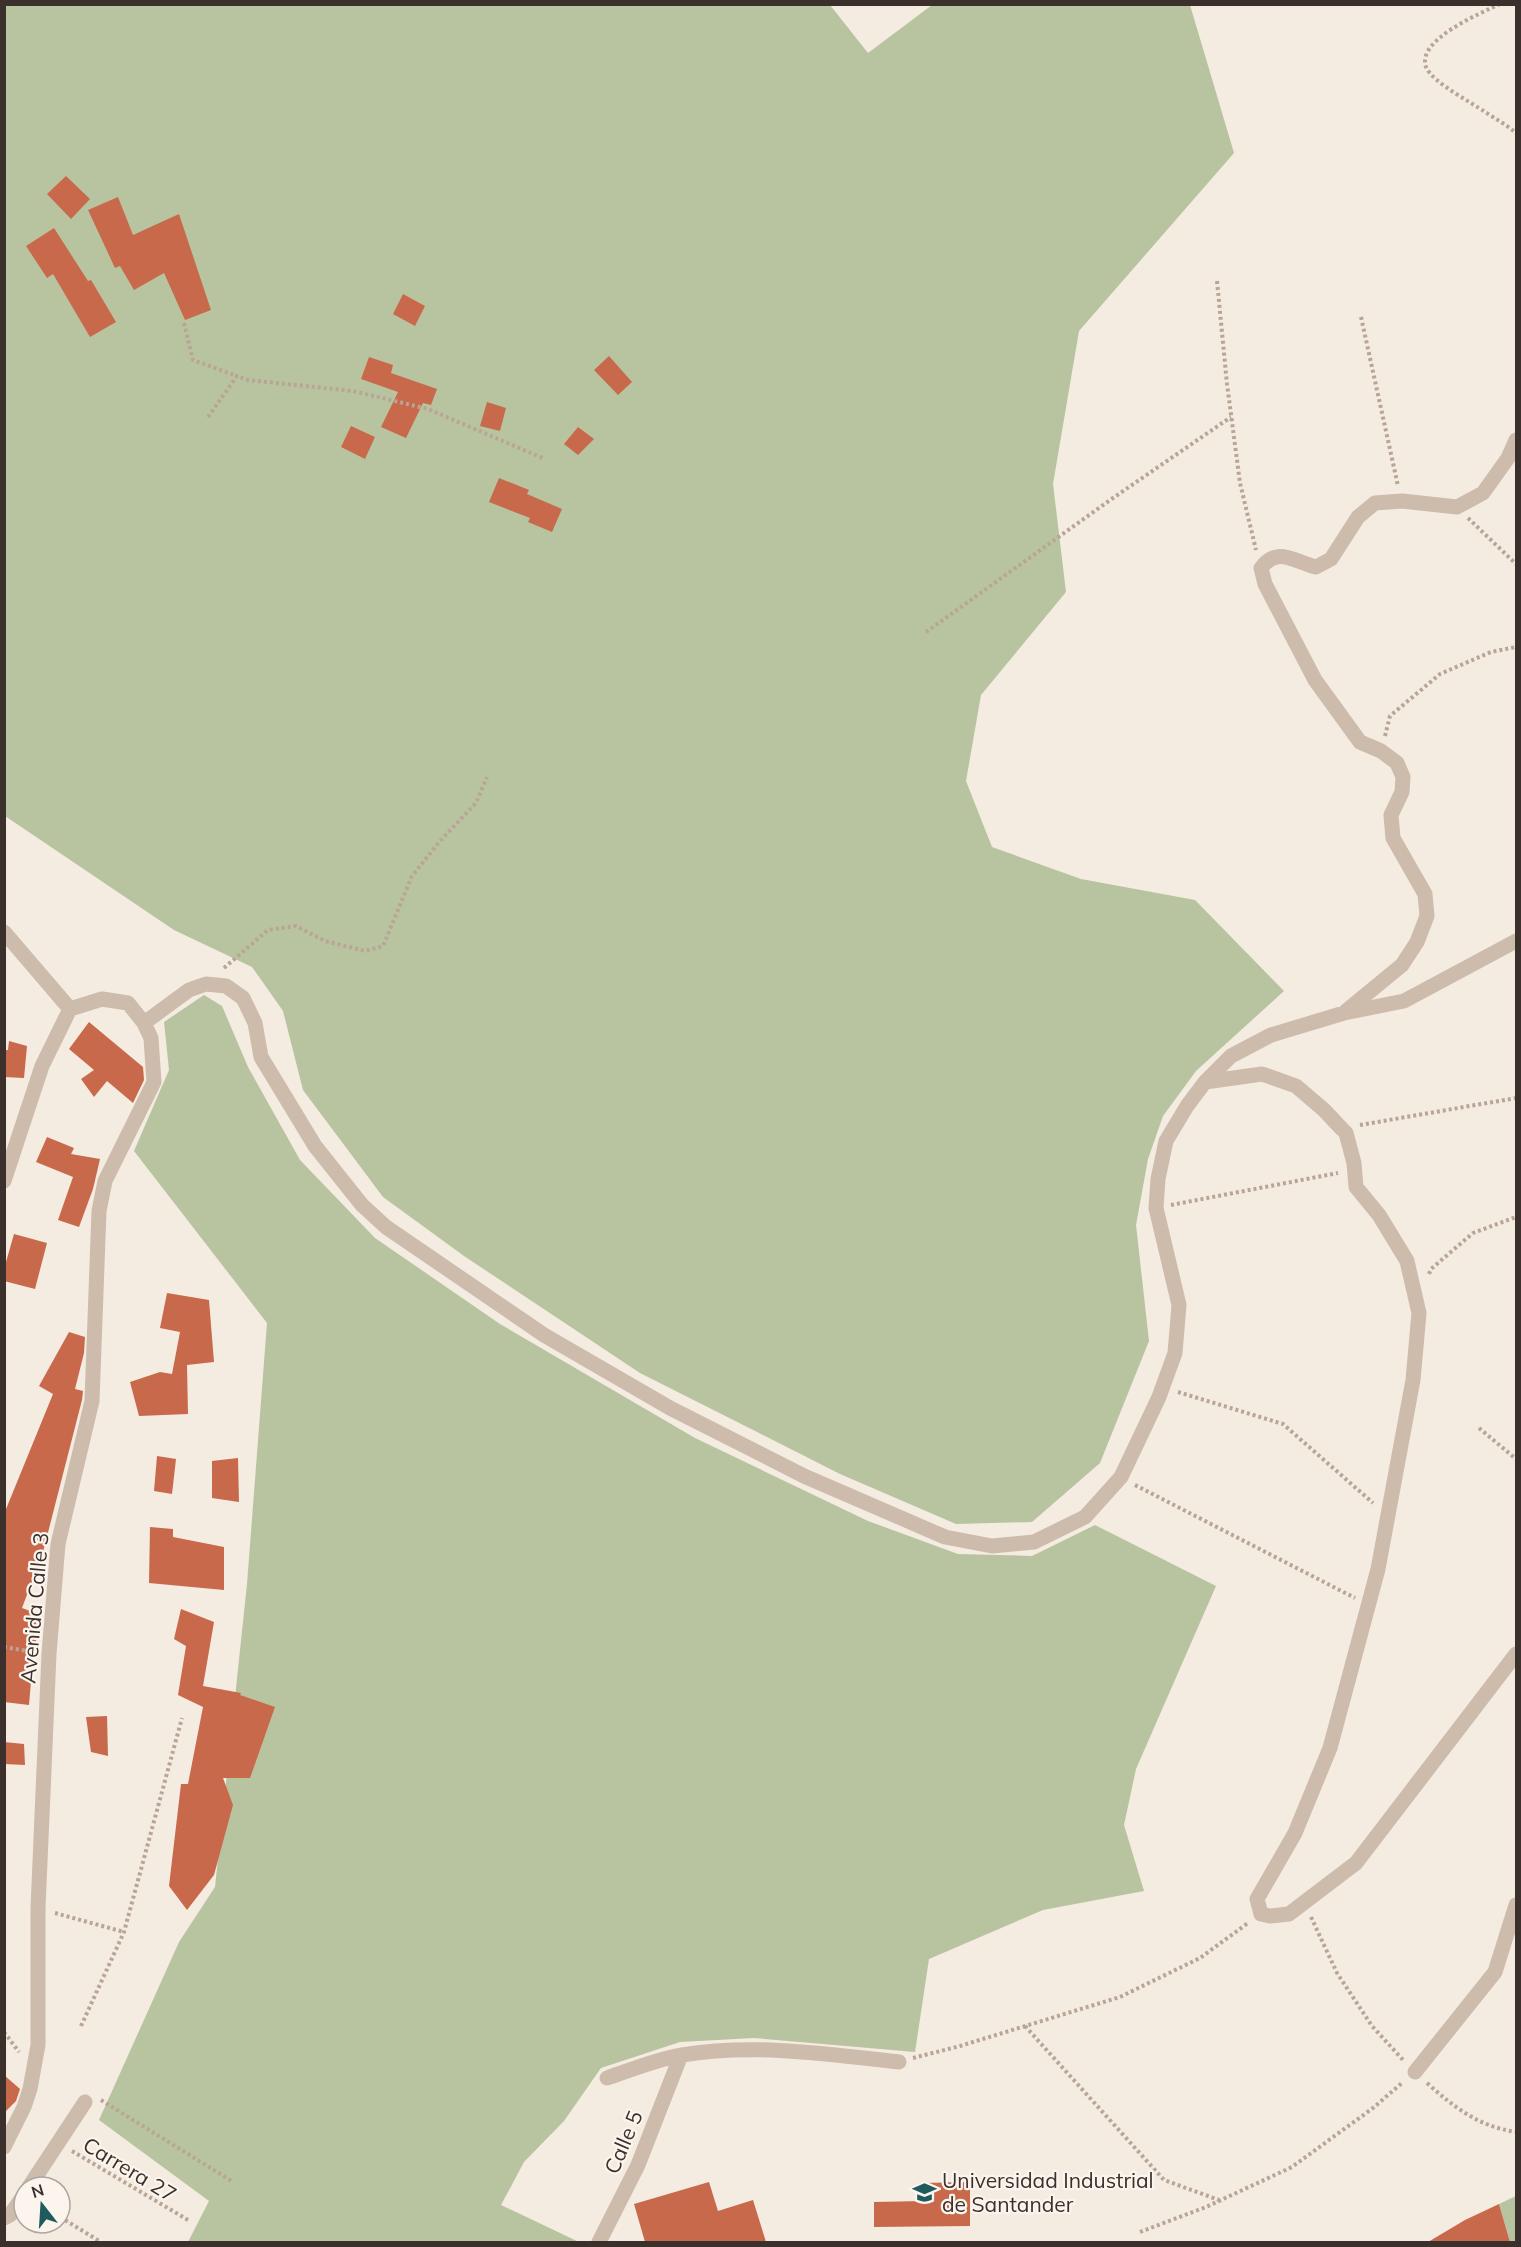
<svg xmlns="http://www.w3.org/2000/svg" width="1521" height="2247" font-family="Mulish,sans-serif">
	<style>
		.green { fill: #b8c4a0 }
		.building { fill: #c8694b }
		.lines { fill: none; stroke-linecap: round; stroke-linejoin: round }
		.path { stroke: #b9a596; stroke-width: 4; stroke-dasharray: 3 3; stroke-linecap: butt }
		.minor { stroke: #cdbbac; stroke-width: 15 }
		.labels { text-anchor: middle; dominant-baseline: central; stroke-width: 4.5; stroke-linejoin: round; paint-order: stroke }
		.street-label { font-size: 21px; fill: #3b302b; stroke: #fbf5ee }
		.poi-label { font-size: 21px; fill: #3b302b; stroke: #fbf5ee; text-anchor: start }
	</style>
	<rect width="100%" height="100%" fill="#f4ebe1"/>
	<!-- green -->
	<path class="green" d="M4 5H830L868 53 932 5H1190L1234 153 1079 331 1053 484 1066 592 981 695 966 781 992 847 1081 879 1195 900 1284 991 1196 1071 1163 1116 1148 1159 1136 1225 1149 1341 1100 1463 1032 1522 956 1524 840 1474 640 1373 464 1256 383 1197 303 1090 283 1011 252 967 174 930 5 816Z
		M204 995 222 1006 248 1067 300 1160 375 1238 500 1324 695 1438 868 1521 958 1554 1032 1556 1095 1525 1216 1586 1136 1769 1124 1825 1144 1891 1043 1910 929 1959 915 2052 754 2038 680 2042 601 2068 564 2121 524 2162 501 2205 579 2242H188L209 2201 99 2120 179 1942 215 1887 247 1584 267 1323 134 1151 169 1070 164 1022Z
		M1516 2196V2242H1510L1499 2204Z"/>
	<!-- building -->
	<path class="building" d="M66 176 90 199 71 219 47 194Z
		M118 197 133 235 179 214 211 310 185 320 164 273 134 290 120 266 115 268 88 210Z
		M54 228 88 281 91 280 116 322 90 337 53 274 47 278 26 246Z
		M403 294 425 306 415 326 393 314Z
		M609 356 632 382 618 395 594 370Z
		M369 357 393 365 391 373 437 389 431 405 423 403 406 438 381 427 398 392 361 379Z
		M487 402 506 408 500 431 480 426Z
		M351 426 375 437 365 459 341 447Z
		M578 427 594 439 578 455 564 444Z
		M499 478 529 490 527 494 562 509 552 532 528 522 530 518 489 502Z
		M89 1022 143 1067 144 1080 133 1103 107 1081 94 1097 81 1079 94 1070 69 1049Z
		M9 1041 27 1046 24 1078 4 1077V1050H8Z
		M47 1137 74 1148 71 1154 100 1159 93 1189 79 1227 58 1220 73 1177 36 1162Z
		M14 1234 47 1243 35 1289 4 1281V1269Z
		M167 1293 209 1300 214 1362 187 1365 188 1414 139 1416 130 1382 160 1372 172 1374 180 1332 160 1328Z
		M69 1332 85 1337 84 1353 75 1389 83 1391 82 1400 43 1552 22 1608 36 1613V1645H34L29 1705 4 1702V1514L53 1394 39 1386Z
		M157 1456 176 1459 172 1494 154 1491Z
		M238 1458 239 1502 212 1498V1461Z
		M150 1527 173 1529V1537L224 1547V1590L149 1583Z
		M181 1609 214 1622 203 1686 241 1693 240 1695 275 1707 250 1778H223L233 1805 214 1875 187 1910 169 1886 181 1784H188L203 1707 178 1695 186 1646 174 1639Z
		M107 1716 108 1756 91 1752 86 1717Z
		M4 1742 24 1744 25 1765 4 1764Z
		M4 2075 20 2089 16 2101 4 2113Z
		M709 2182 718 2211 753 2200 766 2242H645L634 2204Z
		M970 2182V2226L874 2227V2202L923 2201 922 2183Z
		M1499 2204 1510 2242H1428L1465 2220Z"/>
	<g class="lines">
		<!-- path -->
		<path class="path" d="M1500 4C1481 13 1416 40 1426 67 1433 83 1471 102 1485 112 1496 119 1507 125 1516 133
			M1217 281 1227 384 1240 483 1256 550
			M1361 317 1398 486
			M184 323 193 360 237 376
			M208 417 237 376 248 380 353 391 428 409 545 459
			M1468 518 1516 564
			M926 632 1113 498 1231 417
			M1385 736 1390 716 1440 674 1491 652 1516 647
			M224 968 268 930 296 926 325 941 365 951 383 946 412 876 440 841 476 803 487 777
			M1360 1125 1516 1098
			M1171 1205 1338 1173
			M1429 1274 1431 1269 1473 1233 1516 1217
			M1178 1392 1283 1424 1373 1503
			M1479 1428 1516 1459
			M1135 1485 1355 1598
			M4 1647 33 1652
			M55 1913 124 1932
			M1311 1917 1337 1973 1372 2026 1404 2061
			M81 2026 124 1932 182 1718
			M1025 2026 1164 2180 1219 2200
			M4 2032 19 2052
			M913 2058 960 2046 1120 1997 1200 1958 1248 1923
			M1427 2083C1455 2108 1478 2126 1516 2132
			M101 2100 233 2182
			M72 2151 188 2220
			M60 2217 101 2242
			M1140 2232 1206 2207 1292 2167 1373 2108 1403 2082"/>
		<!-- minor -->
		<path class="minor" d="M4 932 70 1009
			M1346 1011 1402 965 1417 942 1427 916 1425 894 1393 838 1391 815 1402 792 1403 777 1397 763 1381 751 1360 742 1315 680 1265 584 1261 568C1278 546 1293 561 1316 567L1331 559 1358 517 1375 503 1402 501 1457 507 1483 493 1508 458 1516 440
			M144 1023 189 990 206 984 226 986 243 998 255 1023 261 1057 315 1146 362 1205 386 1227 544 1335 670 1408 804 1476 945 1537 992 1546 1034 1542 1085 1517 1121 1477 1159 1397 1175 1353 1179 1305 1156 1208 1158 1179 1166 1141 1187 1106 1205 1082 1231 1056 1271 1035 1344 1013 1404 1001 1516 941
			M1205 1082 1262 1074 1296 1086 1324 1110 1341 1128 1346 1133 1354 1163 1356 1187 1379 1215 1407 1261 1419 1313 1413 1380 1378 1569 1330 1748 1295 1833 1257 1899 1261 1914 1270 1916 1289 1914 1356 1863 1516 1654
			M4 1181 42 1066 70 1009 102 999 128 1003 144 1023 151 1038 154 1082 105 1181 99 1211 92 1401 58 1544 49 1654 38 1908V2045L30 2089 24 2107 4 2147
			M1415 2072 1495 1972 1516 1905
			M607 2078C631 2070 657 2059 682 2055 753 2043 828 2054 899 2062
			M29 2187 85 2102
			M4 2218 10 2215 24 2195
			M599 2242 638 2165 681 2055"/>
	</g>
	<!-- icons -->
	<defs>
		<symbol id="university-bare" viewBox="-9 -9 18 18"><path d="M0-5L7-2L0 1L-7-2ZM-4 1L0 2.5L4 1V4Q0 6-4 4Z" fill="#1f5a5e" stroke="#fbf5ee" stroke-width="2.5" paint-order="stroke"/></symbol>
	</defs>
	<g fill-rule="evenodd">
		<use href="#university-bare" x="908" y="2176" width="33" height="33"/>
	</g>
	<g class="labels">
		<!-- street labels -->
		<g class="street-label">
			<text transform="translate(34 1608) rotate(-85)">Avenida Calle 3</text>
			<text transform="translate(623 2142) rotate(-67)">Calle 5</text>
			<text transform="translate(130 2169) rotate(31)">Carrera 27</text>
		</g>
		<!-- poi labels -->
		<g class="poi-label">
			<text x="942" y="2180">Universidad Industrial<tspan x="942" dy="24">de Santander</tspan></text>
		</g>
	</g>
	<!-- border -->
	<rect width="1521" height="2247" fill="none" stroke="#3b302b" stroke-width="12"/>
	<!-- north arrow -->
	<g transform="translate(42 2205) rotate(343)"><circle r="28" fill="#fbf5ee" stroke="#aea6a0" stroke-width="1.5"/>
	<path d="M0-4.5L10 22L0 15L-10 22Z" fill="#1f5a5e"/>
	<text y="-9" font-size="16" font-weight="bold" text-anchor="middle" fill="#3b302b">N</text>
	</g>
</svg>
